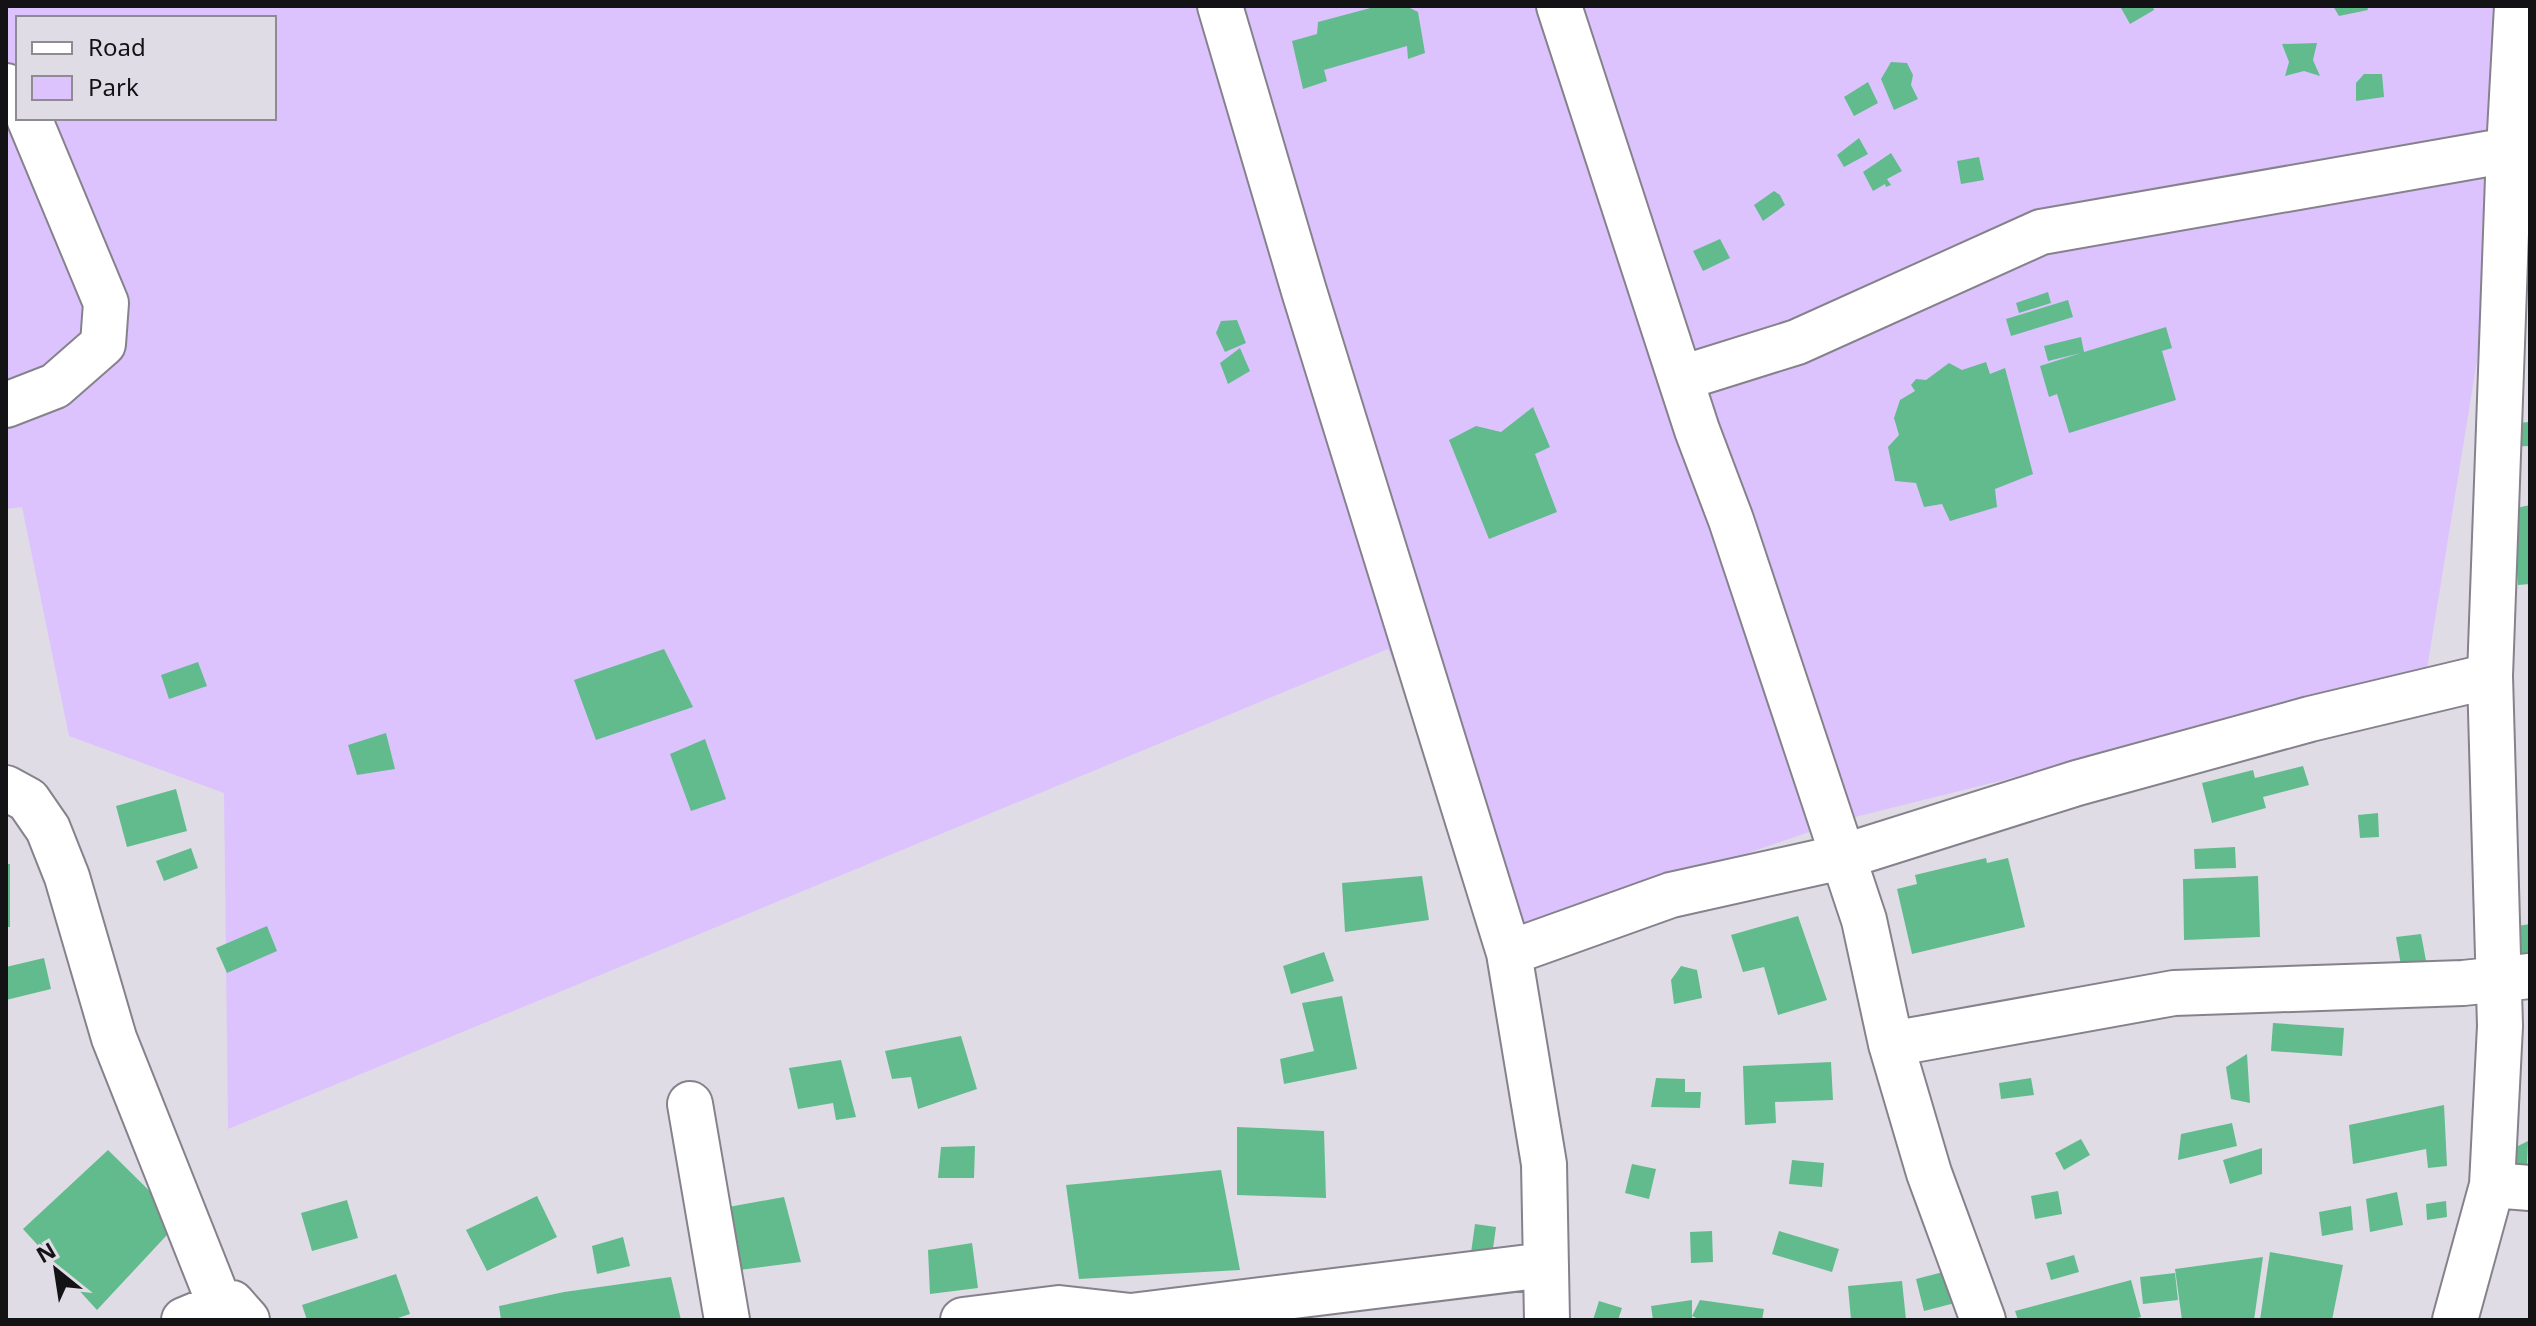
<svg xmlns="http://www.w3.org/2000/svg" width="2536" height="1326" font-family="'Noto Sans',sans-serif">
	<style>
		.green { fill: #dcc3fe; fill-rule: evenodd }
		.building { fill: #62bb8c }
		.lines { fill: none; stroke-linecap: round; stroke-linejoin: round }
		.minor-casing { stroke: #86828c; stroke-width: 48 }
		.minor { stroke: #fff; stroke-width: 44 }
	</style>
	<rect width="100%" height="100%" fill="#e0dce6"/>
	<!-- green -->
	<path class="green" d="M6 6H2530L2528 46 2426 675 1847 819 1509 935 1388 649 228 1129 224 793 69 736 22 507 6 509ZM18 18H274V118H18Z"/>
	<!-- building -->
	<path class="building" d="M1378 6H1406L1418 12 1425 53 1408 59 1407 46 1324 70 1327 81 1303 89 1292 41 1317 34 1318 22Z
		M2123 6H2153L2154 10 2130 24 2121 8Z
		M2333 6H2367L2368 10 2339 16Z
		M2317 43 2313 60 2320 76 2304 71 2285 76 2289 62 2282 44Z
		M1891 62 1907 63 1913 75 1911 85 1918 99 1894 110 1881 79Z
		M2364 74H2382L2384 97 2356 101V83Z
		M1868 82 1878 103 1854 116 1844 97Z
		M1859 138 1868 154 1844 167 1837 155Z
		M1891 153 1902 171 1887 179 1891 185 1886 187 1885 184 1873 191 1863 172Z
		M1979 157 1984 180 1961 184 1957 161Z
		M1774 191 1780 195 1785 205 1763 221 1754 205Z
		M1720 239 1730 258 1703 271 1693 251Z
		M2048 292 2051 303 2019 313 2016 303Z
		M2068 300 2073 317 2011 336 2006 319Z
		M1237 320 1246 343 1225 352 1216 333 1221 321Z
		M2166 327 2172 348 2162 351 2176 400 2069 433 2057 394 2049 397 2040 366 2081 353 2048 361 2044 346 2081 337 2084 352Z
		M1240 348 1250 371 1228 384 1220 363Z
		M1986 362 1990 374 2005 368 2033 474 1995 489 1997 507 1950 521 1942 504 1924 507 1916 483 1895 481 1888 447 1899 435 1894 418 1900 400 1915 391 1911 385 1916 379 1926 380 1949 363 1962 370Z
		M1533 407 1550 447 1535 454 1557 512 1489 539 1449 440 1476 426 1501 432Z
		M2530 422V446L2501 447 2503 424Z
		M2530 505V584L2518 585 2512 509Z
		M664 649 693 707 596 740 574 680Z
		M198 662 207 686 169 699 161 675Z
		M386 733 395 769 357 775 348 745Z
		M705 739 726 799 691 811 670 754Z
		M2303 766 2309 785 2263 797 2266 808 2212 823 2202 783 2253 770 2255 778Z
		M176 789 187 831 127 847 116 806Z
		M2378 813 2379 837 2360 838 2358 815Z
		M2235 847 2236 868 2195 869 2194 849Z
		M191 848 198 868 164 881 156 861Z
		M1986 858 1987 863 2008 858 2025 927 1912 954 1897 889 1917 884 1915 875Z
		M6 864H10V927H6Z
		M1422 876 1429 920 1345 932 1342 883Z
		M2258 876 2260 937 2184 940 2183 879Z
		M1798 916 1827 1000 1778 1015 1764 967 1743 972 1731 935Z
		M2530 924V957L2516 959 2511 927Z
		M267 926 277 951 227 973 216 948Z
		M2421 934 2427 966 2402 971 2396 937Z
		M1324 952 1334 981 1291 994 1283 966Z
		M44 958 51 989 6 1000V967Z
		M1681 966 1697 970 1702 998 1674 1004 1671 980Z
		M1342 996 1357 1069 1284 1084 1280 1059 1314 1051 1302 1003Z
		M2273 1023 2344 1028 2342 1056 2271 1051Z
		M961 1036 977 1089 918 1109 911 1077 892 1079 885 1051Z
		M2247 1054 2250 1103 2231 1099 2226 1067Z
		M841 1060 856 1117 836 1120 833 1103 798 1109 789 1068Z
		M1831 1062 1833 1100 1775 1102 1776 1123 1745 1125 1743 1066Z
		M1656 1078 1685 1079V1092H1701L1700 1108 1651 1107Z
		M2031 1078 2034 1095 2001 1099 1999 1083Z
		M2444 1105 2447 1166 2428 1168 2426 1149 2353 1164 2349 1125Z
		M2232 1123 2237 1146 2178 1160 2181 1134Z
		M1237 1127 1324 1131 1326 1198 1237 1195Z
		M2081 1139 2090 1155 2064 1170 2055 1153Z
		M2528 1141 2527 1167 2507 1171 2508 1151Z
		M975 1146 974 1178H938L941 1147Z
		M2262 1148V1174L2230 1184 2223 1160Z
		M108 1150 180 1221 97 1310 23 1229Z
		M1792 1160 1824 1163 1822 1187 1789 1184Z
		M1632 1164 1656 1169 1649 1199 1625 1193Z
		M1221 1170 1240 1270 1079 1279 1066 1185Z
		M2058 1191 2062 1214 2035 1219 2031 1196Z
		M2397 1192 2403 1225 2370 1232 2366 1199Z
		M537 1196 557 1237 487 1271 466 1230Z
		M784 1197 801 1262 732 1271 723 1208Z
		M347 1200 358 1238 312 1251 301 1213Z
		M2446 1201 2447 1217 2427 1220 2426 1204Z
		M2351 1206 2353 1230 2322 1236 2319 1212Z
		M1475 1224 1496 1227 1491 1263 1470 1260Z
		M1712 1231 1713 1262 1691 1263 1690 1232Z
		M1779 1231 1839 1249 1832 1272 1772 1254Z
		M623 1237 630 1266 597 1274 592 1246Z
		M972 1243 978 1288 930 1294 928 1250Z
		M2270 1252 2343 1265 2332 1320H2260Z
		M2074 1255 2079 1272 2051 1280 2046 1263Z
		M2263 1257 2254 1320H2182L2175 1269Z
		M1947 1271 1955 1303 1924 1311 1916 1279Z
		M2175 1273 2178 1300 2143 1304 2140 1277Z
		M396 1274 410 1314 392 1320H307L302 1305Z
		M671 1277 681 1320H501L499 1306 564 1292Z
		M2131 1280 2141 1317 2128 1320H2018L2015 1311Z
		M1902 1281 1906 1320H1851L1848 1286Z
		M1692 1300V1316L1700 1300 1764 1309 1762 1320H1701L1692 1316V1320H1653L1651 1306Z
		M1599 1301 1622 1308 1618 1320H1593Z"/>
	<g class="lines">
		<defs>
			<path id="minor" d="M1220 6 1304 291 1509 953 1544 1164 1547 1320
				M1559 6 1697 430 1731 520 1864 920 1891 1044 1929 1173 1983 1320
				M6 86 18 92
				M1682 378 1797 342 2041 232 2509 150
				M6 405 55 386 103 344 106 303 29 118
				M6 788 28 800 48 829 67 877 114 1038 220 1305
				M1509 953 1671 895 1842 857 2077 783 2310 719 2490 676
				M1891 1044 2174 993 2463 983 2530 976
				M690 1104 727 1320
				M2492 1185 2530 1188
				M184 1320 220 1305 232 1303 247 1320
				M963 1320 1059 1308 1131 1316 1546 1265
				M2455 1320 2492 1185 2500 1026 2490 676 2509 150 2517 6"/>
		</defs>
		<!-- minor casing -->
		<use href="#minor" class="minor-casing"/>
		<!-- minor -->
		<use href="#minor" class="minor"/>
	</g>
	<!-- border -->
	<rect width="2536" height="1326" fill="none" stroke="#131215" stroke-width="16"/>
	<!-- legend -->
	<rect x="16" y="16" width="260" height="104" fill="#e0dce6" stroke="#8e8b92" stroke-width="2"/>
	<rect x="32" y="42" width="40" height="12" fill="#ffffff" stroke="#8e8b92" stroke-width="2"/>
	<text x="88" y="56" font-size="24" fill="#131215">Road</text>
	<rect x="32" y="76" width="40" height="24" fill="#dcc3fe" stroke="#8e8b92" stroke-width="2"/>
	<text x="88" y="96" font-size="24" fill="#131215">Park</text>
	<!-- north arrow -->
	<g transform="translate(56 1270) rotate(330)" stroke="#e0dce6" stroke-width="6" paint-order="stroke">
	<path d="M0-6L14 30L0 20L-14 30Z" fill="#131215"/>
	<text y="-12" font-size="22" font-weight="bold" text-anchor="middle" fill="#131215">N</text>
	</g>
</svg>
